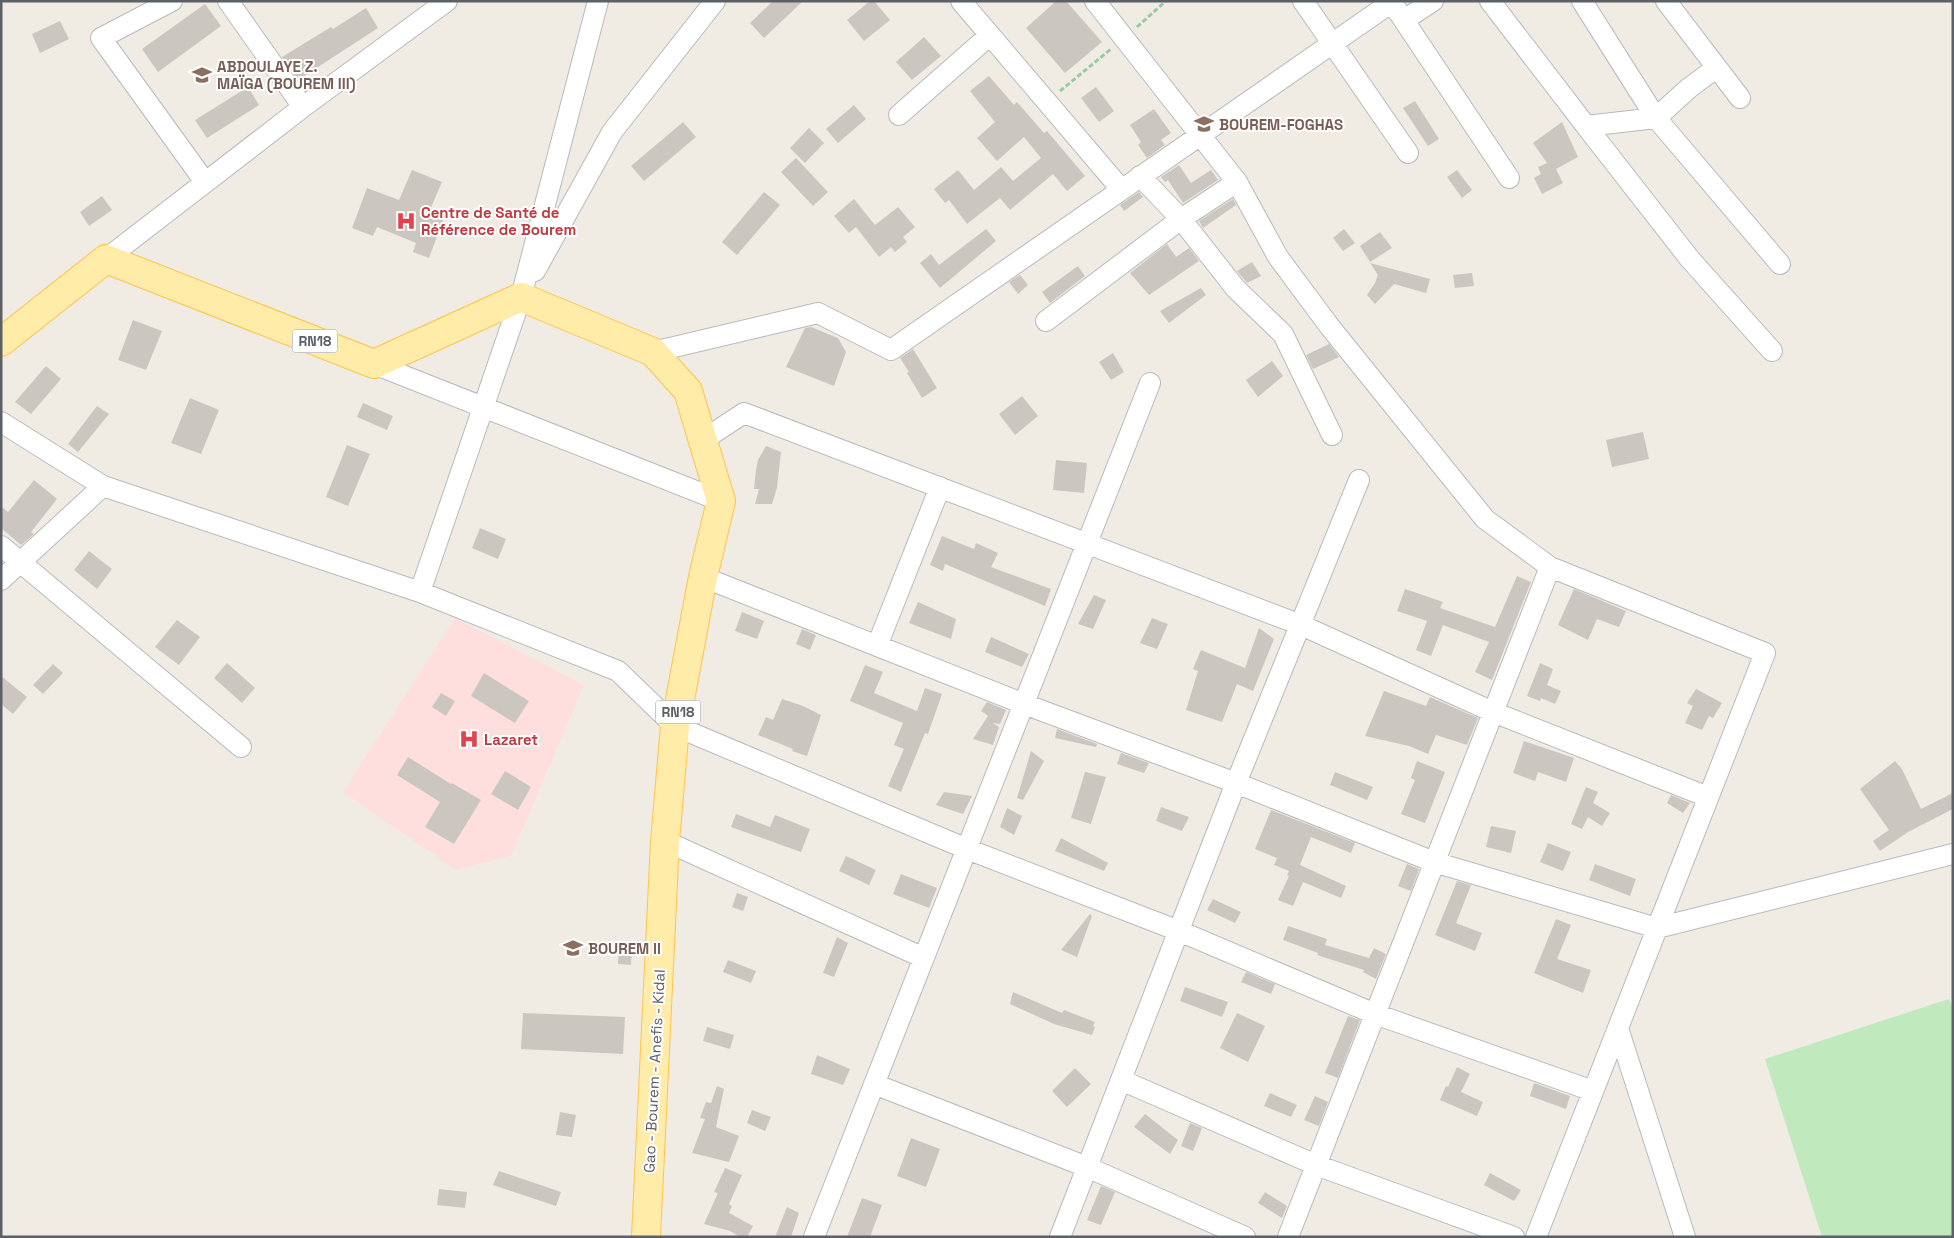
<svg xmlns="http://www.w3.org/2000/svg" width="1954" height="1238" font-family="'Space Grotesk',sans-serif">
	<style>
		.medical { fill: #fedfde }
		.green { fill: #c0eabd }
		.building { fill: #cbc7c0 }
		.lines { fill: none; stroke-linecap: round; stroke-linejoin: round }
		.street-casing { stroke: #b6babf; stroke-width: 22 }
		.primary-casing { stroke: #ffc34d; stroke-width: 30 }
		.path { stroke: #95cca2; stroke-width: 3; stroke-dasharray: 5 2.5; stroke-linecap: butt }
		.street { stroke: #fff; stroke-width: 20 }
		.primary { stroke: #ffeca9; stroke-width: 28 }
		.labels { text-anchor: middle; dominant-baseline: central; stroke-width: 4; stroke-linejoin: round; paint-order: stroke }
		.shield { fill: #fff; stroke: #8c9094; stroke-width: 1 }
		.shield-label { font-size: 14px; font-weight: bold; fill: #5b6166 }
		.education-label { font-size: 15px; font-weight: bold; fill: #785e54; stroke: #fff; text-anchor: start }
		.health-label { font-size: 15px; font-weight: bold; fill: #be3a42; stroke: #fff; text-anchor: start }
		.street-label { font-size: 15px; fill: #5b6166; stroke: #fff }
	</style>
	<rect width="100%" height="100%" fill="#f0ece3"/>
	<!-- medical -->
	<path class="medical" d="M455 618 584 685 511 856 456 870 343 792Z"/>
	<!-- green -->
	<path class="green" d="M1949 999 1953 1010V1237H1822L1765 1059Z"/>
	<!-- building -->
	<path class="building" d="M773 1H803L764 38 750 23Z
		M870 1H874L890 20 864 41 847 20Z
		M1056 1H1066L1102 42 1065 73 1026 28Z
		M205 4 221 26 158 72 142 49Z
		M366 8 378 28 298 80 282 57 331 27 333 29Z
		M60 21 69 39 40 53 32 34Z
		M924 37 941 56 912 80 896 62Z
		M989 76 1014 105 1017 102 1044 133 1047 131 1085 176 1067 191 1053 174 1010 210 1000 198 967 224 949 200 945 203 934 189 958 170 974 190 1001 167 1013 181 1041 158 1024 137 997 161 977 138 995 122 970 91Z
		M248 87 259 105 207 138 195 120Z
		M1096 87 1114 111 1099 122 1081 98Z
		M1415 101 1439 139 1428 146 1403 108Z
		M854 105 866 119 838 143 826 129Z
		M1154 109 1171 133 1161 140 1165 145 1147 158 1138 145 1141 142 1130 125Z
		M683 122 696 137 644 181 631 166Z
		M1562 122 1578 157 1556 169 1563 183 1542 194 1534 178 1541 174 1538 167 1547 163 1533 143Z
		M809 128 824 143 805 163 790 148Z
		M796 158 828 192 813 206 781 172Z
		M1179 165 1191 183 1211 170 1218 180 1183 203 1168 180 1165 182 1161 177Z
		M412 170 442 182 429 212 444 218 429 258 413 252 416 243 377 227 373 236 352 228 367 188 399 200Z
		M1457 170 1472 190 1462 198 1447 177Z
		M764 192 780 205 737 255 722 242Z
		M1139 192 1143 197 1124 211 1120 205Z
		M102 196 112 210 89 226 80 212Z
		M854 199 875 225 898 207 915 227 903 237 907 242 895 252 891 247 879 257 856 227 849 233 834 216Z
		M1233 199 1236 205 1203 228 1199 221Z
		M986 229 996 241 940 288 920 263 931 254 939 265Z
		M1344 229 1355 243 1343 251 1333 238Z
		M1380 232 1392 248 1370 262 1360 246Z
		M1167 244 1176 257 1189 248 1199 261 1149 295 1130 273Z
		M1252 262 1261 276 1247 283 1237 271Z
		M1370 263 1430 279 1426 293 1394 284 1375 304 1367 295 1375 283 1378 275Z
		M1078 266 1085 276 1050 303 1042 292Z
		M1472 273 1474 286 1455 288 1453 275Z
		M1020 275 1028 285 1018 294 1009 282Z
		M1201 288 1206 295 1169 323 1160 311Z
		M133 320 162 331 146 370 118 360Z
		M811 327 838 338 846 352 834 386 786 367 805 328Z
		M1329 344 1339 357 1313 369 1306 355Z
		M913 349 937 388 922 398 907 373 909 372 900 358Z
		M1113 353 1124 372 1111 380 1099 362Z
		M1272 361 1283 376 1258 397 1246 380Z
		M46 366 61 379 31 414 15 402Z
		M1022 396 1038 416 1015 435 999 414Z
		M190 398 219 410 201 454 171 443Z
		M363 403 393 416 387 430 357 417Z
		M97 406 109 414 78 452 68 444Z
		M1643 432 1649 459 1612 467 1606 440Z
		M347 445 370 454 348 506 326 497Z
		M766 446 781 452 777 488 772 504H755L759 489H754L756 470 758 460Z
		M1056 460 1087 463 1084 493 1053 490Z
		M34 480 57 499 31 532 34 534 21 545 1 528V506L8 512Z
		M480 528 506 539 498 559 472 548Z
		M942 536 974 549 976 543 998 553 991 567 1051 589 1045 606 945 564 943 571 930 565Z
		M89 551 112 569 97 589 74 570Z
		M1517 576 1531 582 1492 680 1475 672 1489 642 1443 625 1431 656 1416 650 1427 621 1397 611 1405 589 1443 602 1440 608 1495 627Z
		M1574 589 1626 611 1619 627 1597 619 1588 640 1558 625Z
		M1094 595 1106 600 1093 629 1078 624Z
		M918 602 956 619 951 639 909 623Z
		M742 612 764 621 757 639 735 631Z
		M1152 618 1168 624 1157 649 1140 643Z
		M177 620 200 637 179 665 155 647Z
		M1259 628 1274 639 1253 691 1237 684 1222 722 1186 710 1198 671 1193 669 1201 650 1245 668Z
		M802 629 816 635 810 650 796 644Z
		M991 637 1029 654 1022 667 985 652Z
		M227 663 255 688 242 703 214 678Z
		M1540 663 1553 669 1547 685 1561 691 1555 704 1541 698 1540 701 1527 696Z
		M53 664 63 673 43 694 33 685Z
		M865 665 883 672 874 693 917 711 925 688 942 694 928 734 925 733 901 792 888 786 904 749 894 745 903 723 850 701Z
		M484 673 529 701 515 723 471 696Z
		M1 676 27 697 13 714 1 704Z
		M1696 689 1722 703 1713 718 1709 716 1702 730 1685 723 1693 706 1687 703Z
		M1384 691 1426 706 1430 697 1478 718 1467 745 1436 735 1428 754 1409 746 1365 736Z
		M441 693 455 701 446 716 432 707Z
		M782 699 803 706 821 715 807 756 792 751 793 749 758 735 766 717 773 720Z
		M987 702 1006 710 1000 724 993 723 999 727 993 745 973 739 988 716 981 711Z
		M1057 729 1097 744 1096 747 1055 738Z
		M1524 741 1574 758 1566 782 1538 772 1535 781 1513 773Z
		M1031 751 1044 761 1023 800 1017 798Z
		M1121 753 1149 763 1144 773 1117 764Z
		M408 757 451 784 452 783 481 800 454 844 425 827 440 802 397 775Z
		M1417 761 1445 772 1425 823 1401 814 1415 780 1411 778Z
		M1895 761 1902 769 1921 809 1953 793V809L1908 832 1880 851 1873 841 1889 830 1860 789Z
		M505 771 531 787 518 810 491 794Z
		M1085 772 1106 777 1091 824 1071 818Z
		M1335 772 1373 787 1367 800 1330 785Z
		M1586 787 1598 792 1593 803 1610 813 1602 826 1588 817 1582 829 1571 824Z
		M944 792 972 796 963 814 936 805Z
		M1671 795 1690 803 1683 813 1667 803Z
		M1161 807 1189 817 1182 831 1156 821Z
		M1007 808 1022 816 1014 835 1000 827Z
		M1271 810 1355 843 1351 853 1311 837 1300 865 1346 886 1341 898 1303 882 1293 906 1278 900 1289 876 1287 875 1289 871 1274 865 1277 858 1255 849Z
		M736 814 770 827 775 815 810 829 801 852 731 827Z
		M1491 826 1516 831 1511 853 1486 847Z
		M1061 838 1108 863 1104 871 1055 851Z
		M1548 843 1571 852 1563 871 1540 862Z
		M846 856 876 870 869 885 839 871Z
		M1407 864 1419 869 1411 891 1398 886Z
		M1595 864 1636 879 1630 896 1589 880Z
		M901 874 937 888 929 908 893 894Z
		M1457 881 1471 885 1456 923 1482 933 1475 951 1435 935Z
		M737 893 748 897 743 911 732 907Z
		M1213 899 1241 912 1235 923 1207 910Z
		M1090 914 1092 916 1077 957 1061 950Z
		M1556 919 1571 925 1557 959 1591 970 1583 993 1534 973Z
		M1288 926 1327 939 1325 945 1369 958 1374 948 1386 954 1376 979 1363 972 1364 970 1317 955 1318 953 1283 940Z
		M837 937 848 943 834 977 823 973Z
		M619 943 632 944 631 965 618 964Z
		M728 960 756 971 751 983 723 972Z
		M1246 972 1275 984 1271 994 1241 982Z
		M1185 987 1228 1002 1222 1017 1180 1001Z
		M1013 992 1062 1013 1064 1010 1095 1022 1093 1026 1095 1027 1092 1035 1054 1024 1010 1004Z
		M523 1013 625 1017 623 1054 521 1049Z
		M1237 1013 1265 1026 1248 1062 1220 1048Z
		M1348 1016 1360 1020 1338 1078 1325 1073Z
		M707 1027 734 1035 730 1049 703 1041Z
		M817 1055 850 1069 843 1085 811 1074Z
		M1457 1067 1470 1074 1461 1092 1483 1102 1477 1116 1440 1100 1446 1086 1448 1087Z
		M1075 1068 1091 1084 1067 1107 1052 1091Z
		M1534 1083 1570 1096 1566 1109 1530 1096Z
		M717 1086 724 1089 716 1127 739 1136 729 1162 692 1153 705 1119 700 1118 706 1102 711 1103Z
		M1270 1093 1297 1105 1291 1117 1264 1106Z
		M1315 1096 1328 1102 1319 1126 1304 1120Z
		M752 1110 771 1117 765 1131 747 1123Z
		M560 1112 576 1115 572 1137 556 1135Z
		M1145 1114 1178 1140 1170 1154 1134 1127Z
		M1190 1123 1202 1128 1193 1151 1181 1146Z
		M911 1138 940 1149 926 1187 897 1176Z
		M725 1168 742 1175 729 1204 732 1206 729 1213 753 1226 747 1237H740L730 1231 704 1224 718 1193 714 1192Z
		M499 1171 561 1192 556 1206 493 1185Z
		M1490 1173 1521 1190 1514 1201 1484 1185Z
		M1101 1186 1115 1192 1101 1225 1087 1220Z
		M439 1189 467 1192 465 1208 437 1205Z
		M1265 1192 1287 1206 1282 1218 1258 1203Z
		M862 1198 882 1205 870 1237H847Z
		M787 1207 799 1213 791 1237H775Z"/>
	<g class="lines">
		<defs>
			<path id="street" d="M172 1 101 38 205 182
				M228 1 303 107
				M961 1 1121 189
				M1095 1 1237 182 1278 257 1330 327 1485 519 1550 567 1288 1237
				M1303 1 1408 153
				M1391 1 1509 178
				M1490 1 1586 126
				M1582 1 1656 118 1780 264
				M1666 1 1740 98
				M1404 20 1433 1
				M1716 68 1689 88 1656 118 1586 126 1689 258 1772 351
				M899 115 990 35
				M1140 176 1181 219 1236 289 1283 334 1332 435
				M106 259 303 107 447 1
				M535 271 612 132 715 1
				M1046 321 1181 219 1237 182
				M653 352 818 313 891 350 1392 2
				M374 364 721 501
				M1 422 103 486 420 592 618 671 675 726 967 849 1179 931 1375 1014 1593 1091
				M703 440 744 413 1301 625 1493 712 1708 797
				M1 546 241 747
				M703 577 1024 704 1236 783 1434 862 1657 928 1953 854
				M1 580 103 486
				M420 592 521 297 598 1
				M877 646 940 487
				M665 841 924 958
				M1618 1028 1685 1237
				M1121 1080 1316 1165 1514 1237
				M874 1084 1087 1167 1245 1237
				M814 1237 1150 383
				M1060 1237 1236 783 1359 480
				M1536 1237 1765 653 1550 567"/>
			<path id="primary" d="M1 342 106 259 374 364 521 297 653 352 688 391 721 501 703 577 675 726 665 841 646 1237"/>
		</defs>
		<!-- street casing -->
		<use href="#street" class="street-casing"/>
		<!-- primary casing -->
		<use href="#primary" class="primary-casing"/>
		<!-- path -->
		<path class="path" d="M1137 27 1166 1
			M1060 91 1111 49"/>
		<!-- street -->
		<use href="#street" class="street"/>
		<!-- primary -->
		<use href="#primary" class="primary"/>
	</g>
	<!-- icons -->
	<defs>
		<symbol id="school-bare" viewBox="-9 -9 18 18"><path d="M0-5L7-2L0 1L-7-2ZM-4 1L0 2.5L4 1V4Q0 6-4 4Z" fill="#8d6e63" stroke="#fff" stroke-width="2.5" paint-order="stroke"/></symbol>
		<symbol id="hospital-bare" viewBox="-9 -9 18 18"><path d="M-5-5h3v3.5h4V-5h3V5h-3V1.5h-4V5h-3Z" fill="#e0444e" stroke="#fff" stroke-width="2.5" paint-order="stroke"/></symbol>
	</defs>
	<g fill-rule="evenodd">
		<use href="#school-bare" x="188" y="61" width="28" height="28"/>
		<use href="#school-bare" x="1190" y="110" width="28" height="28"/>
		<use href="#hospital-bare" x="392" y="207" width="28" height="28"/>
		<use href="#hospital-bare" x="455" y="725" width="28" height="28"/>
		<use href="#school-bare" x="559" y="934" width="28" height="28"/>
	</g>
	<g class="labels">
		<!-- shield labels -->
		<g class="shield">
			<rect x="292.5" y="329.5" width="45" height="23" rx="4"/>
			<rect x="655.5" y="700.5" width="45" height="23" rx="4"/>
		</g>
		<g class="shield-label">
			<text x="315" y="341">RN18</text>
			<text x="678" y="712">RN18</text>
		</g>
		<!-- education labels -->
		<g class="education-label">
			<text x="217" y="66">ABDOULAYE Z.<tspan x="217" dy="17">MAÏGA (BOUREM III)</tspan></text>
			<text x="1219" y="124">BOUREM-FOGHAS</text>
			<text x="588" y="948">BOUREM II</text>
		</g>
		<!-- health labels -->
		<g class="health-label">
			<text x="421" y="212">Centre de Santé de<tspan x="421" dy="17">Référence de Bourem</tspan></text>
			<text x="484" y="739">Lazaret</text>
		</g>
		<!-- street labels -->
		<g class="street-label">
			<text transform="translate(654 1071) rotate(-87)">Gao - Bourem - Anefis - Kidal</text>
		</g>
	</g>
	<!-- border -->
	<rect width="1954" height="1238" fill="none" stroke="#5b6166" stroke-width="5"/>
</svg>
